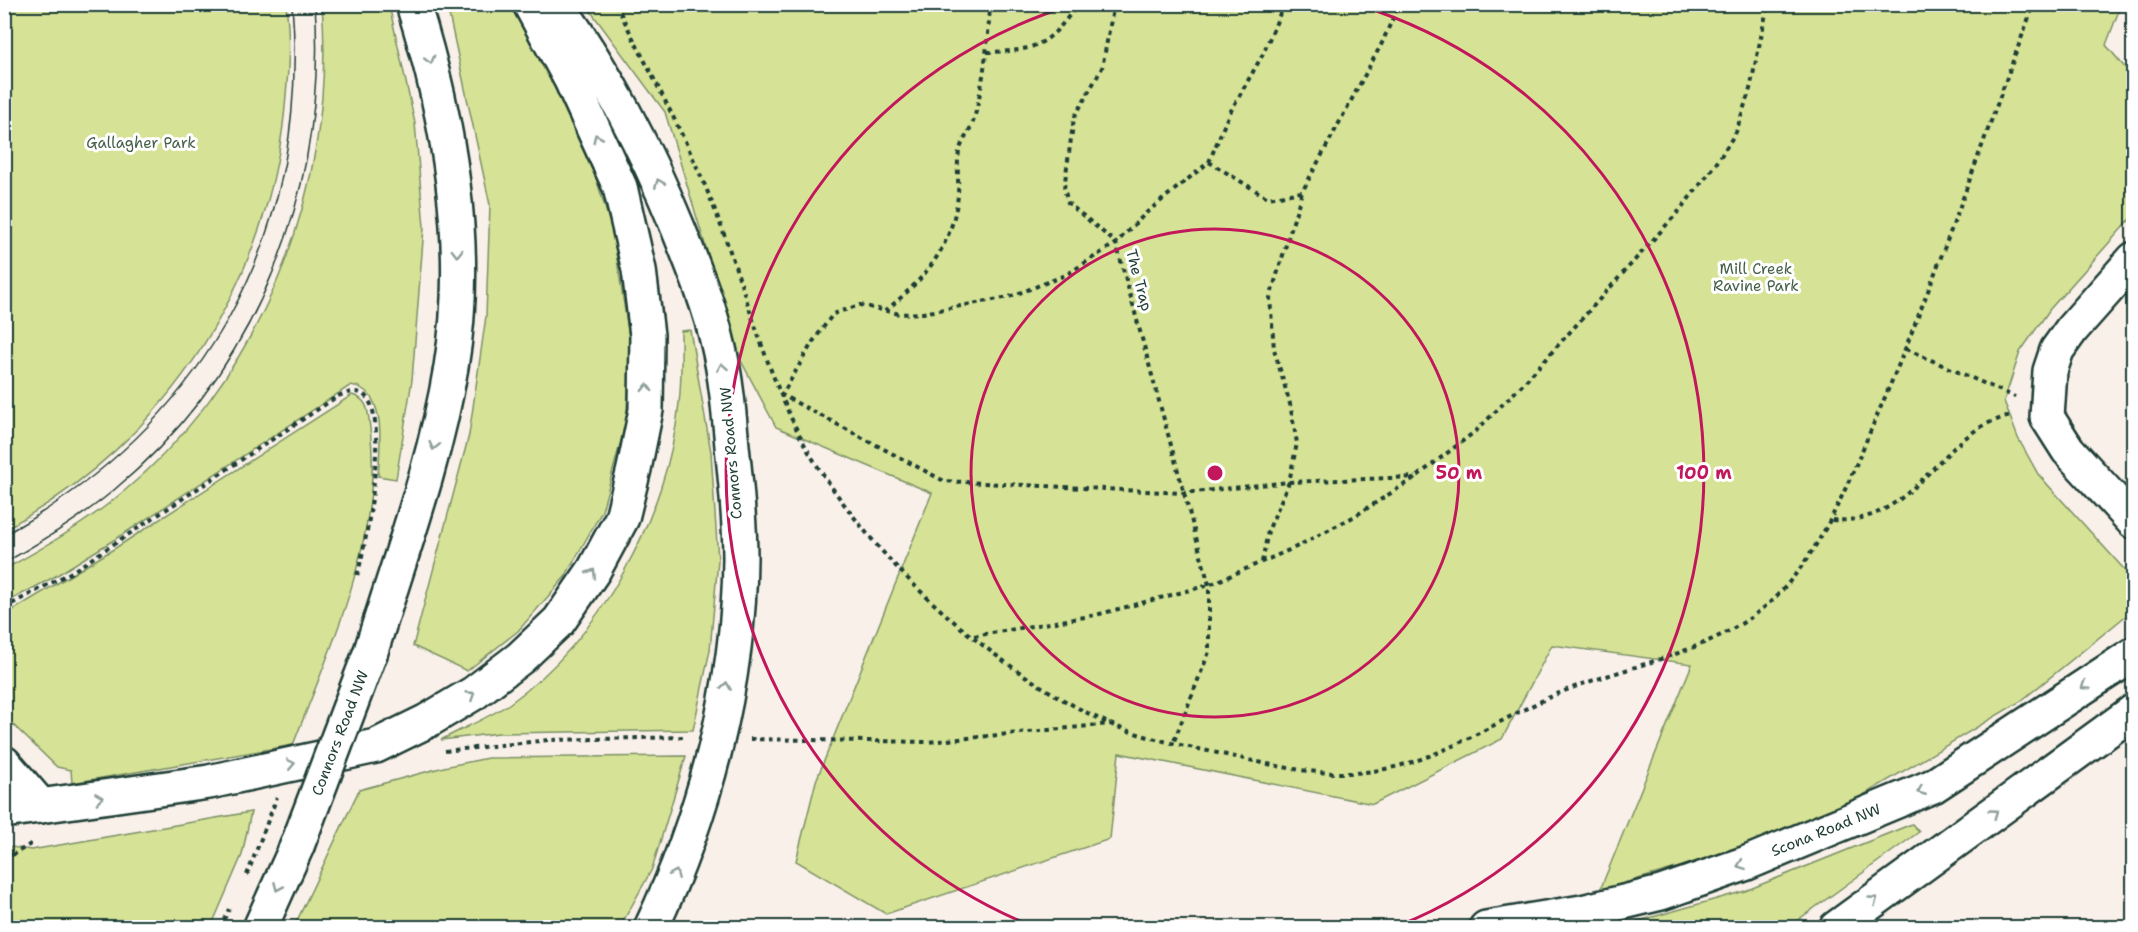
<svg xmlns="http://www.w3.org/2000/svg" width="2138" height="932" font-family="'Shantell Sans',sans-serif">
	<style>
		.green { fill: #d6e396; stroke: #7a9065; stroke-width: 1.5 }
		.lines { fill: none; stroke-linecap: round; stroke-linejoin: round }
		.minor-casing { stroke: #1f3d34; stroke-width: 38 }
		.major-casing { stroke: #1f3d34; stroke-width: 38 }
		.path { stroke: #1f3d34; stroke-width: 4; stroke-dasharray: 4.5 4.5; stroke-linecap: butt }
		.minor { stroke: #fff; stroke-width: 33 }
		.major { stroke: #fff; stroke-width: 33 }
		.tram { stroke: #1f3d34; stroke-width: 1.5 }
		.major-bridge-casing { stroke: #1f3d34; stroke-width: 38; stroke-linecap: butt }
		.path-bridge { stroke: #1f3d34; stroke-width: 4; stroke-dasharray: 4.5 4.5; stroke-linecap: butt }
		.major-bridge { stroke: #fff; stroke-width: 33 }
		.oneway { stroke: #8f9e9a }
		.ring { fill: none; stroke: #c2185b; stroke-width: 3 }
		.labels { text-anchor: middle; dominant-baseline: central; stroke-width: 6; stroke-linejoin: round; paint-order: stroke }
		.park-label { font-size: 15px; fill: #445e48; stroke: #fff }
		.street-label { font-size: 15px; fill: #1f3d34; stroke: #fff }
		.centre { fill: #c2185b; stroke: #fff; stroke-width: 3 }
		.ring-label { font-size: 18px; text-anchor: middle; font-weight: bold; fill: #c2185b; stroke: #fff; stroke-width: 6; stroke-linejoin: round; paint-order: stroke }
	</style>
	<rect width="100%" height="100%" fill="#faf0ea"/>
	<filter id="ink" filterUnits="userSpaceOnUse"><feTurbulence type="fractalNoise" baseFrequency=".0167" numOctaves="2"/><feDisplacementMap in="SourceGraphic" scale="12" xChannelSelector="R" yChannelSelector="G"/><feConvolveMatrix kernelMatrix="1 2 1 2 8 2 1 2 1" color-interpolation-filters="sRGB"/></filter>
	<g filter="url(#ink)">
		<!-- green -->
		<path class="green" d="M5 4 286 5C290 35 289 65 286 95 273 279 167 442 5 529Z
			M322 5H389L415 123 424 227 412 380 396 479 378 476C380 448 388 390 351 385L125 533 54 577 5 603V569C42 549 79 527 112 501 260 384 337 190 322 5Z
			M447 5H512L540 51 591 161 613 234 631 350 626 422 602 511 565 577 518 631 467 671 413 646 469 435 486 316 490 205Z
			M586 5H2121L2106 45 2133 77V216L2050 309 2020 352 2004 401 2018 438 2038 474 2133 579V610L2021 701 1828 816 1735 851 1600 890 1692 664 1552 645 1502 739 1373 804 1119 753 1110 839 886 914 796 861 816 781 932 493 776 427 739 357 665 112Z
			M690 330 711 452 718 560 710 650 693 730 499 733 441 740C463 728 488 718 509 704 601 639 668 514 679 403 682 379 681 355 681 331Z
			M352 395C369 399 368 413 370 428 384 533 330 649 293 745L72 783 71 770 57 767 5 717V615L117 547Z
			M686 756 652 869 620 927H294L359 790 444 767 488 758Z
			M251 812 242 855 211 927H5V846L31 850Z
			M1912 824 1919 832 1788 927H1617L1745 891Z"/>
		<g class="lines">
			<defs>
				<path id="minor" d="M2134 259 2072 329 2057 350 2050 371 2047 417 2068 450 2134 522
					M4 763 41 806"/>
				<path id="major" d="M557 4C609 78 644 145 678 228 693 266 709 304 718 344 726 377 729 412 732 446 736 483 740 521 740 558 739 685 705 814 651 928
					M371 651C400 557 435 464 451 367 471 248 449 118 413 4
					M4 811 209 782 376 746 427 721 474 693 520 658 559 621 594 570 622 518 634 469 646 410 647 335 639 270 620 187 571 80 530 4
					M260 928 297 846
					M1486 928 1582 912 1661 893 1747 863 1933 786 2134 654
					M1836 928 2134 711"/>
			</defs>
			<!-- minor casing -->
			<use href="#minor" class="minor-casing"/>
			<!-- major casing -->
			<use href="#major" class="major-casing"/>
			<!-- path -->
			<path class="path" d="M616 4C646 65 680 126 706 188 740 268 759 355 798 432 815 466 838 497 861 526 923 604 1017 681 1108 723 1143 739 1201 749 1240 758 1289 769 1335 779 1385 769 1450 757 1510 711 1572 688 1645 660 1731 649 1785 587 1828 538 1850 478 1876 418 1935 283 1982 143 2034 4
				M1114 4 1102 68 1074 118 1064 188 1068 203 1116 243 1209 585V652L1174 741
				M1284 4 1263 54 1228 116 1209 162 1146 213 1116 243 1066 275 1009 297 923 313 900 314 860 305 833 314 812 343 782 395 944 481 1184 493 1289 482 1416 477
				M987 52C1038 51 1048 45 1078 4
				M1209 162 1268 198 1302 192 1382 43 1399 4
				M885 311C922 281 949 252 957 203 960 186 956 168 959 152 962 140 971 130 974 119 984 81 988 43 990 4
				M1906 349 2015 397
				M1832 520C1918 527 1941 425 2013 416
				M1262 562 1268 531 1289 482 1297 443 1290 404 1274 349 1270 298 1302 192
				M4 608 70 573 338 396C347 393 356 389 364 395 391 414 366 546 357 576
				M974 636 1096 615 1209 585 1296 547 1355 516 1416 477 1477 430 1524 383 1679 211 1714 167 1736 132 1750 89 1768 4
				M750 739 928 742 1110 724
				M445 751 549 740 685 737
				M4 860 34 842
				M220 928 229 909"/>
			<!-- minor -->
			<use href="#minor" class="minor"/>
			<!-- major -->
			<use href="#major" class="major"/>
			<!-- tram -->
			<path class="tram" d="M4 535C205 423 311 236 292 4
				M4 563C43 541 81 518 114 490 257 371 328 189 315 4"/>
			<defs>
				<path id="major-bridge" d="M297 846 371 651"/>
			</defs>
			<!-- major-bridge casing -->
			<use href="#major-bridge" class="major-bridge-casing"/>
			<!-- path-bridge -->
			<path class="path-bridge" d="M247 875 277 797"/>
			<!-- major-bridge -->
			<use href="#major-bridge" class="major-bridge"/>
		</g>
		<!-- one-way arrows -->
		<defs><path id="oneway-chevron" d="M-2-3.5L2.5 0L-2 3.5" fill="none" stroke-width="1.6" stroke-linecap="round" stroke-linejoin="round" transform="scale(1.5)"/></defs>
		<g class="oneway">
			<use href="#oneway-chevron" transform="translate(430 60) rotate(74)"/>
			<use href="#oneway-chevron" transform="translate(597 138) rotate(-114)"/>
			<use href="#oneway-chevron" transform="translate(659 183) rotate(-112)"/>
			<use href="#oneway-chevron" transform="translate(457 253) rotate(90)"/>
			<use href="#oneway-chevron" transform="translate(722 367) rotate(-100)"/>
			<use href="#oneway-chevron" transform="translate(647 388) rotate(-89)"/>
			<use href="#oneway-chevron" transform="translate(434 446) rotate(103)"/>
			<use href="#oneway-chevron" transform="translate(592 573) rotate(-57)"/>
			<use href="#oneway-chevron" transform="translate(726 686) rotate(-81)"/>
			<use href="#oneway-chevron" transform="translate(2085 686) rotate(146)"/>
			<use href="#oneway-chevron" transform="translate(471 695) rotate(-33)"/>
			<use href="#oneway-chevron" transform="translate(291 764) rotate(-12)"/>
			<use href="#oneway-chevron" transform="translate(1921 791) rotate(158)"/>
			<use href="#oneway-chevron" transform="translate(99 798) rotate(-8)"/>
			<use href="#oneway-chevron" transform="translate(1994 813) rotate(-36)"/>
			<use href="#oneway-chevron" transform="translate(1741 865) rotate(160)"/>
			<use href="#oneway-chevron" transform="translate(675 874) rotate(-68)"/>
			<use href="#oneway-chevron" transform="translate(278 887) rotate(114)"/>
			<use href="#oneway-chevron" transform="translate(1874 900) rotate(-36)"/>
		</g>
	</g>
	<!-- distance rings -->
	<g class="ring">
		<circle cx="1215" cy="473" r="244"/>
		<path d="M1032 926A489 489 0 0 1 1072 5M1358 5A489 489 0 0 1 1398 926"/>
	</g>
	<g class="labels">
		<!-- park labels -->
		<g class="park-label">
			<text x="141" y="143">Gallagher Park</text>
			<text x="1756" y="269">Mill Creek<tspan x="1756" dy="17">Ravine Park</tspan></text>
		</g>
		<!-- street labels -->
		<g class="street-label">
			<text transform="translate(1139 280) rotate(75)">The Trap</text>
			<text transform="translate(731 453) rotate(-95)">Connors Road NW</text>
			<text transform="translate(340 733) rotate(-69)">Connors Road NW</text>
			<text transform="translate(1826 830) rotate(-22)">Scona Road NW</text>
		</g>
	</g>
	<circle cx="1215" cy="473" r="9" class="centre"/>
	<g class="ring-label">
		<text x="1459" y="479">50 m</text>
		<text x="1704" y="479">100 m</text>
	</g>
	<!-- margin -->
	<rect width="2138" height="932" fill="none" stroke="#fff" stroke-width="24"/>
	<rect x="12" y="12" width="2114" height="908" fill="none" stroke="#1f3d34" stroke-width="2" filter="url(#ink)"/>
</svg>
